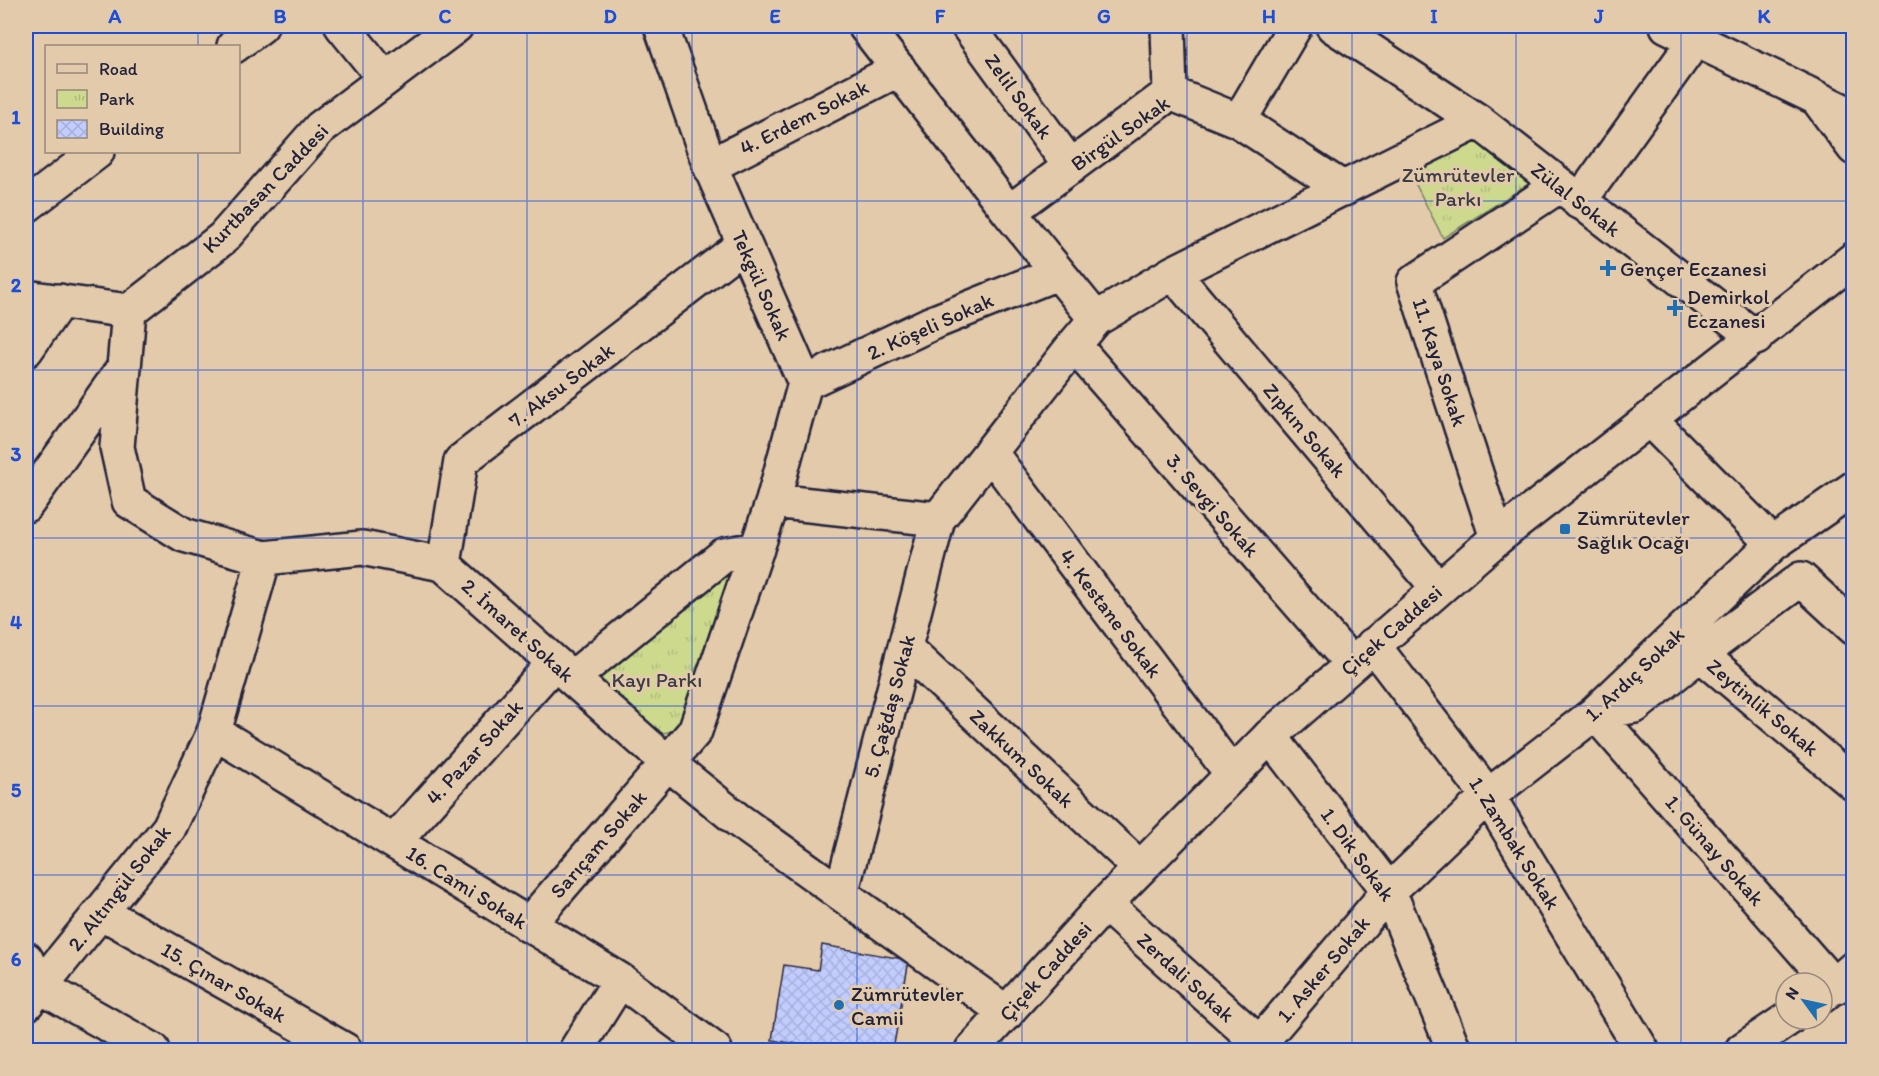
<svg xmlns="http://www.w3.org/2000/svg" width="1879" height="1076" font-family="Itim,sans-serif">
	<style>
		.park { fill: url(#park-tufts); stroke: #787e64; stroke-width: 1.5 }
		.building { fill: url(#building-cross-hatch); stroke: #22223b; stroke-width: 1.5 }
		.lines { fill: none; stroke-linecap: round; stroke-linejoin: round }
		.minor-casing { stroke: #22223b; stroke-width: 38 }
		.major-casing { stroke: #22223b; stroke-width: 38 }
		.minor { stroke: #e3caab; stroke-width: 33 }
		.major { stroke: #e3caab; stroke-width: 33 }
		.grid { fill: none; stroke: #1d4ed8; stroke-width: 1.5; stroke-opacity: 0.55 }
		.poi-dot { fill: #1f6fb2; stroke: #e3caab; stroke-width: 2 }
		.labels { text-anchor: middle; dominant-baseline: central; stroke-width: 6; stroke-linejoin: round; paint-order: stroke }
		.street-label { font-size: 21px; fill: #22223b; stroke: #e3caab }
		.park-label { font-size: 21px; fill: #3c3e47; stroke: #e3caab }
		.poi-label { font-size: 21px; fill: #22223b; stroke: #e3caab; text-anchor: start }
		.neatline { fill: none; stroke: #1d4ed8; stroke-width: 2 }
		.grid-label { font-size: 20px; text-anchor: middle; font-weight: bold; fill: #1d4ed8 }
	</style>
	<defs>
		<pattern id="park-tufts" width="24" height="20" patternUnits="userSpaceOnUse" patternTransform="scale(1.5)"><rect width="24" height="20" fill="#cdda8e"/><path d="M3 7l-1-3M5 7V3M7 7l1-3M15 17l-1-3M17 17v-4M19 17l1-3" fill="none" stroke="#b0bb7b"/></pattern>
		<pattern id="building-cross-hatch" width="8" height="8" patternUnits="userSpaceOnUse" patternTransform="scale(1.5)"><rect width="8" height="8" fill="#c2cdfe"/><path d="M0 0l8 8M0 8l8-8" fill="none" stroke="#a6b0db"/></pattern>
	</defs>
	<rect width="100%" height="100%" fill="#e3caab"/>
	<filter id="ink" filterUnits="userSpaceOnUse"><feTurbulence type="fractalNoise" baseFrequency=".0167" numOctaves="2"/><feDisplacementMap in="SourceGraphic" scale="12" xChannelSelector="R" yChannelSelector="G"/><feConvolveMatrix kernelMatrix="1 2 1 2 8 2 1 2 1" color-interpolation-filters="sRGB"/></filter>
	<g filter="url(#ink)">
		<!-- park -->
		<path class="park" d="M1479 137 1535 180 1443 238 1409 171Z
			M733 567 682 729 658 734 598 676Z"/>
		<!-- building -->
		<path class="building" d="M822 945 909 960 893 1050H803L804 1045 772 1040 784 965 818 970Z"/>
		<g class="lines">
			<defs>
				<path id="minor" d="M342 26 385 79
					M865 26 1009 212 1096 319
					M968 26 1071 167
					M1168 26 1170 93
					M1333 26 1478 121 1756 338
					M234 46 261 26
					M1239 121 1295 26
					M710 166 899 69
					M1579 202 1696 39
					M26 206 97 152
					M1009 212 1170 93 1239 121 1344 189
					M1173 273 1438 588
					M129 311 117 447 129 501 184 535 264 558 362 548 443 564 669 764 738 820 1007 1013
					M1074 345 1352 664
					M26 350 60 301
					M805 383 932 323 1057 273
					M1650 420 1773 544
					M990 452 1232 774
					M773 501 938 519
					M26 505 123 369
					M1497 538 1414 282 1559 186
					M444 564 461 461 744 244
					M1373 645 1488 796 1642 1050
					M905 648 1140 868
					M1700 654 1854 784
					M572 678 724 555 757 549
					M1595 713 1835 987
					M1595 713 1635 706 1700 654 1801 579 1854 628
					M214 732 620 980 715 1050
					M1270 736 1389 891 1454 1050
					M394 842 554 663
					M841 894 938 519 1074 345 1096 319 1173 273 1478 121
					M1105 904 1267 1050
					M103 913 345 1050
					M528 925 695 731 773 501 805 383 710 166 661 26
					M26 959 39 986 153 1050
					M1822 996 1854 968
					M26 1004 169 828 214 732 264 558
					M576 1050 620 980
					M1254 1050 1389 891 1488 796 1595 713 1773 544 1854 488
					M1742 1050 1788 1019"/>
				<path id="major" d="M1667 26 1854 116
					M1819 101 1854 148
					M26 297 129 311 223 238 320 128 456 26
					M972 1050 1105 904 1270 736 1497 538 1854 259"/>
			</defs>
			<!-- minor casing -->
			<use href="#minor" class="minor-casing"/>
			<!-- major casing -->
			<use href="#major" class="major-casing"/>
			<!-- minor -->
			<use href="#minor" class="minor"/>
			<!-- major -->
			<use href="#major" class="major"/>
		</g>
	</g>
	<!-- grid -->
	<path class="grid" d="M198 26V46M363 26V1050M527 26V1050M692 26V1050M857 26V1050M1022 26V1050M1187 26V1050M1352 26V1050M1516 26V1050M1681 26V1050M198 152V1050M26 201H1854M26 370H1854M26 538H1854M26 706H1854M26 875H1854"/>
	<!-- markers -->
	<g class="poi-dot">
		<path d="M1605 259h6v6h6v6h-6v6h-6v-6h-6v-6h6z"/>
		<path d="M1672 299h6v6h6v6h-6v6h-6v-6h-6v-6h6z"/>
		<rect x="1559" y="523" width="12" height="12" rx="3"/>
		<circle cx="839" cy="1005" r="6"/>
	</g>
	<g class="labels">
		<!-- street labels -->
		<g class="street-label">
			<text transform="translate(1019 96) rotate(54)">Zelil Sokak</text>
			<text transform="translate(804 117) rotate(-27)">4. Erdem Sokak</text>
			<text transform="translate(1120 133) rotate(-35)">Birgül Sokak</text>
			<text transform="translate(265 188) rotate(-46)">Kurtbasan Caddesi</text>
			<text transform="translate(1576 199) rotate(38)">Zülal Sokak</text>
			<text transform="translate(762 285) rotate(66)">Tekgül Sokak</text>
			<text transform="translate(930 326) rotate(-24)">2. Köşeli Sokak</text>
			<text transform="translate(1440 362) rotate(72)">11. Kaya Sokak</text>
			<text transform="translate(561 385) rotate(-37)">7. Aksu Sokak</text>
			<text transform="translate(1305 430) rotate(50)">Zıpkın Sokak</text>
			<text transform="translate(1213 505) rotate(49)">3. Sevgi Sokak</text>
			<text transform="translate(1111 613) rotate(53)">4. Kestane Sokak</text>
			<text transform="translate(518 630) rotate(42)">2. İmaret Sokak</text>
			<text transform="translate(1391 630) rotate(-41)">Çiçek Caddesi</text>
			<text transform="translate(1634 674) rotate(-43)">1. Ardıç Sokak</text>
			<text transform="translate(889 706) rotate(-75)">5. Çağdaş Sokak</text>
			<text transform="translate(1763 707) rotate(40)">Zeytinlik Sokak</text>
			<text transform="translate(474 752) rotate(-48)">4. Pazar Sokak</text>
			<text transform="translate(1022 758) rotate(43)">Zakkum Sokak</text>
			<text transform="translate(1515 843) rotate(58)">1. Zambak Sokak</text>
			<text transform="translate(598 844) rotate(-49)">Sarıçam Sokak</text>
			<text transform="translate(1715 850) rotate(49)">1. Günay Sokak</text>
			<text transform="translate(1358 854) rotate(54)">1. Dik Sokak</text>
			<text transform="translate(467 887) rotate(32)">16. Cami Sokak</text>
			<text transform="translate(119 888) rotate(-52)">2. Altıngül Sokak</text>
			<text transform="translate(1323 969) rotate(-50)">1. Asker Sokak</text>
			<text transform="translate(1045 971) rotate(-48)">Çiçek Caddesi</text>
			<text transform="translate(1186 977) rotate(42)">Zerdali Sokak</text>
			<text transform="translate(224 982) rotate(30)">15. Çınar Sokak</text>
		</g>
		<!-- park labels -->
		<g class="park-label">
			<text x="1458" y="174">Zümrütevler<tspan x="1458" dy="24">Parkı</tspan></text>
			<text x="657" y="679">Kayı Parkı</text>
		</g>
		<!-- poi labels -->
		<g class="poi-label">
			<text x="1620" y="268">Gençer Eczanesi</text>
			<text x="1687" y="296">Demirkol<tspan x="1687" dy="24">Eczanesi</tspan></text>
			<text x="1577" y="517">Zümrütevler<tspan x="1577" dy="24">Sağlık Ocağı</tspan></text>
			<text x="851" y="993">Zümrütevler<tspan x="851" dy="24">Camii</tspan></text>
		</g>
	</g>
	<!-- margin -->
	<rect width="1879" height="1076" fill="none" stroke="#e3caab" stroke-width="66"/>
	<!-- legend -->
	<rect x="45" y="45" width="195" height="108" fill="#e3caab" stroke="#96877e" stroke-width="1.5"/>
	<rect x="57" y="64" width="30" height="9" fill="#e3caab" stroke="#96877e" stroke-width="1.5"/>
	<text x="99" y="75" font-size="18" fill="#22223b">Road</text>
	<rect x="57" y="90" width="30" height="18" fill="url(#park-tufts)" stroke="#96877e" stroke-width="1.5"/>
	<text x="99" y="105" font-size="18" fill="#22223b">Park</text>
	<rect x="57" y="120" width="30" height="18" fill="url(#building-cross-hatch)" stroke="#96877e" stroke-width="1.5"/>
	<text x="99" y="135" font-size="18" fill="#22223b">Building</text>
	<!-- north arrow -->
	<g transform="translate(1804 1001) rotate(303)"><circle r="28" fill="#e3caab" stroke="#96877e" stroke-width="1.5"/>
	<path d="M0-4.5L10 22L0 15L-10 22Z" fill="#1f6fb2"/>
	<text y="-9" font-size="16" font-weight="bold" text-anchor="middle" fill="#22223b">N</text>
	</g>
	<rect x="33" y="33" width="1813" height="1010" class="neatline"/>
	<g class="grid-label">
		<text x="115" y="23">A</text>
		<text x="280" y="23">B</text>
		<text x="445" y="23">C</text>
		<text x="610" y="23">D</text>
		<text x="775" y="23">E</text>
		<text x="940" y="23">F</text>
		<text x="1104" y="23">G</text>
		<text x="1269" y="23">H</text>
		<text x="1434" y="23">I</text>
		<text x="1599" y="23">J</text>
		<text x="1764" y="23">K</text>
		<text x="16" y="124">1</text>
		<text x="16" y="292">2</text>
		<text x="16" y="461">3</text>
		<text x="16" y="629">4</text>
		<text x="16" y="797">5</text>
		<text x="16" y="966">6</text>
	</g>
</svg>
